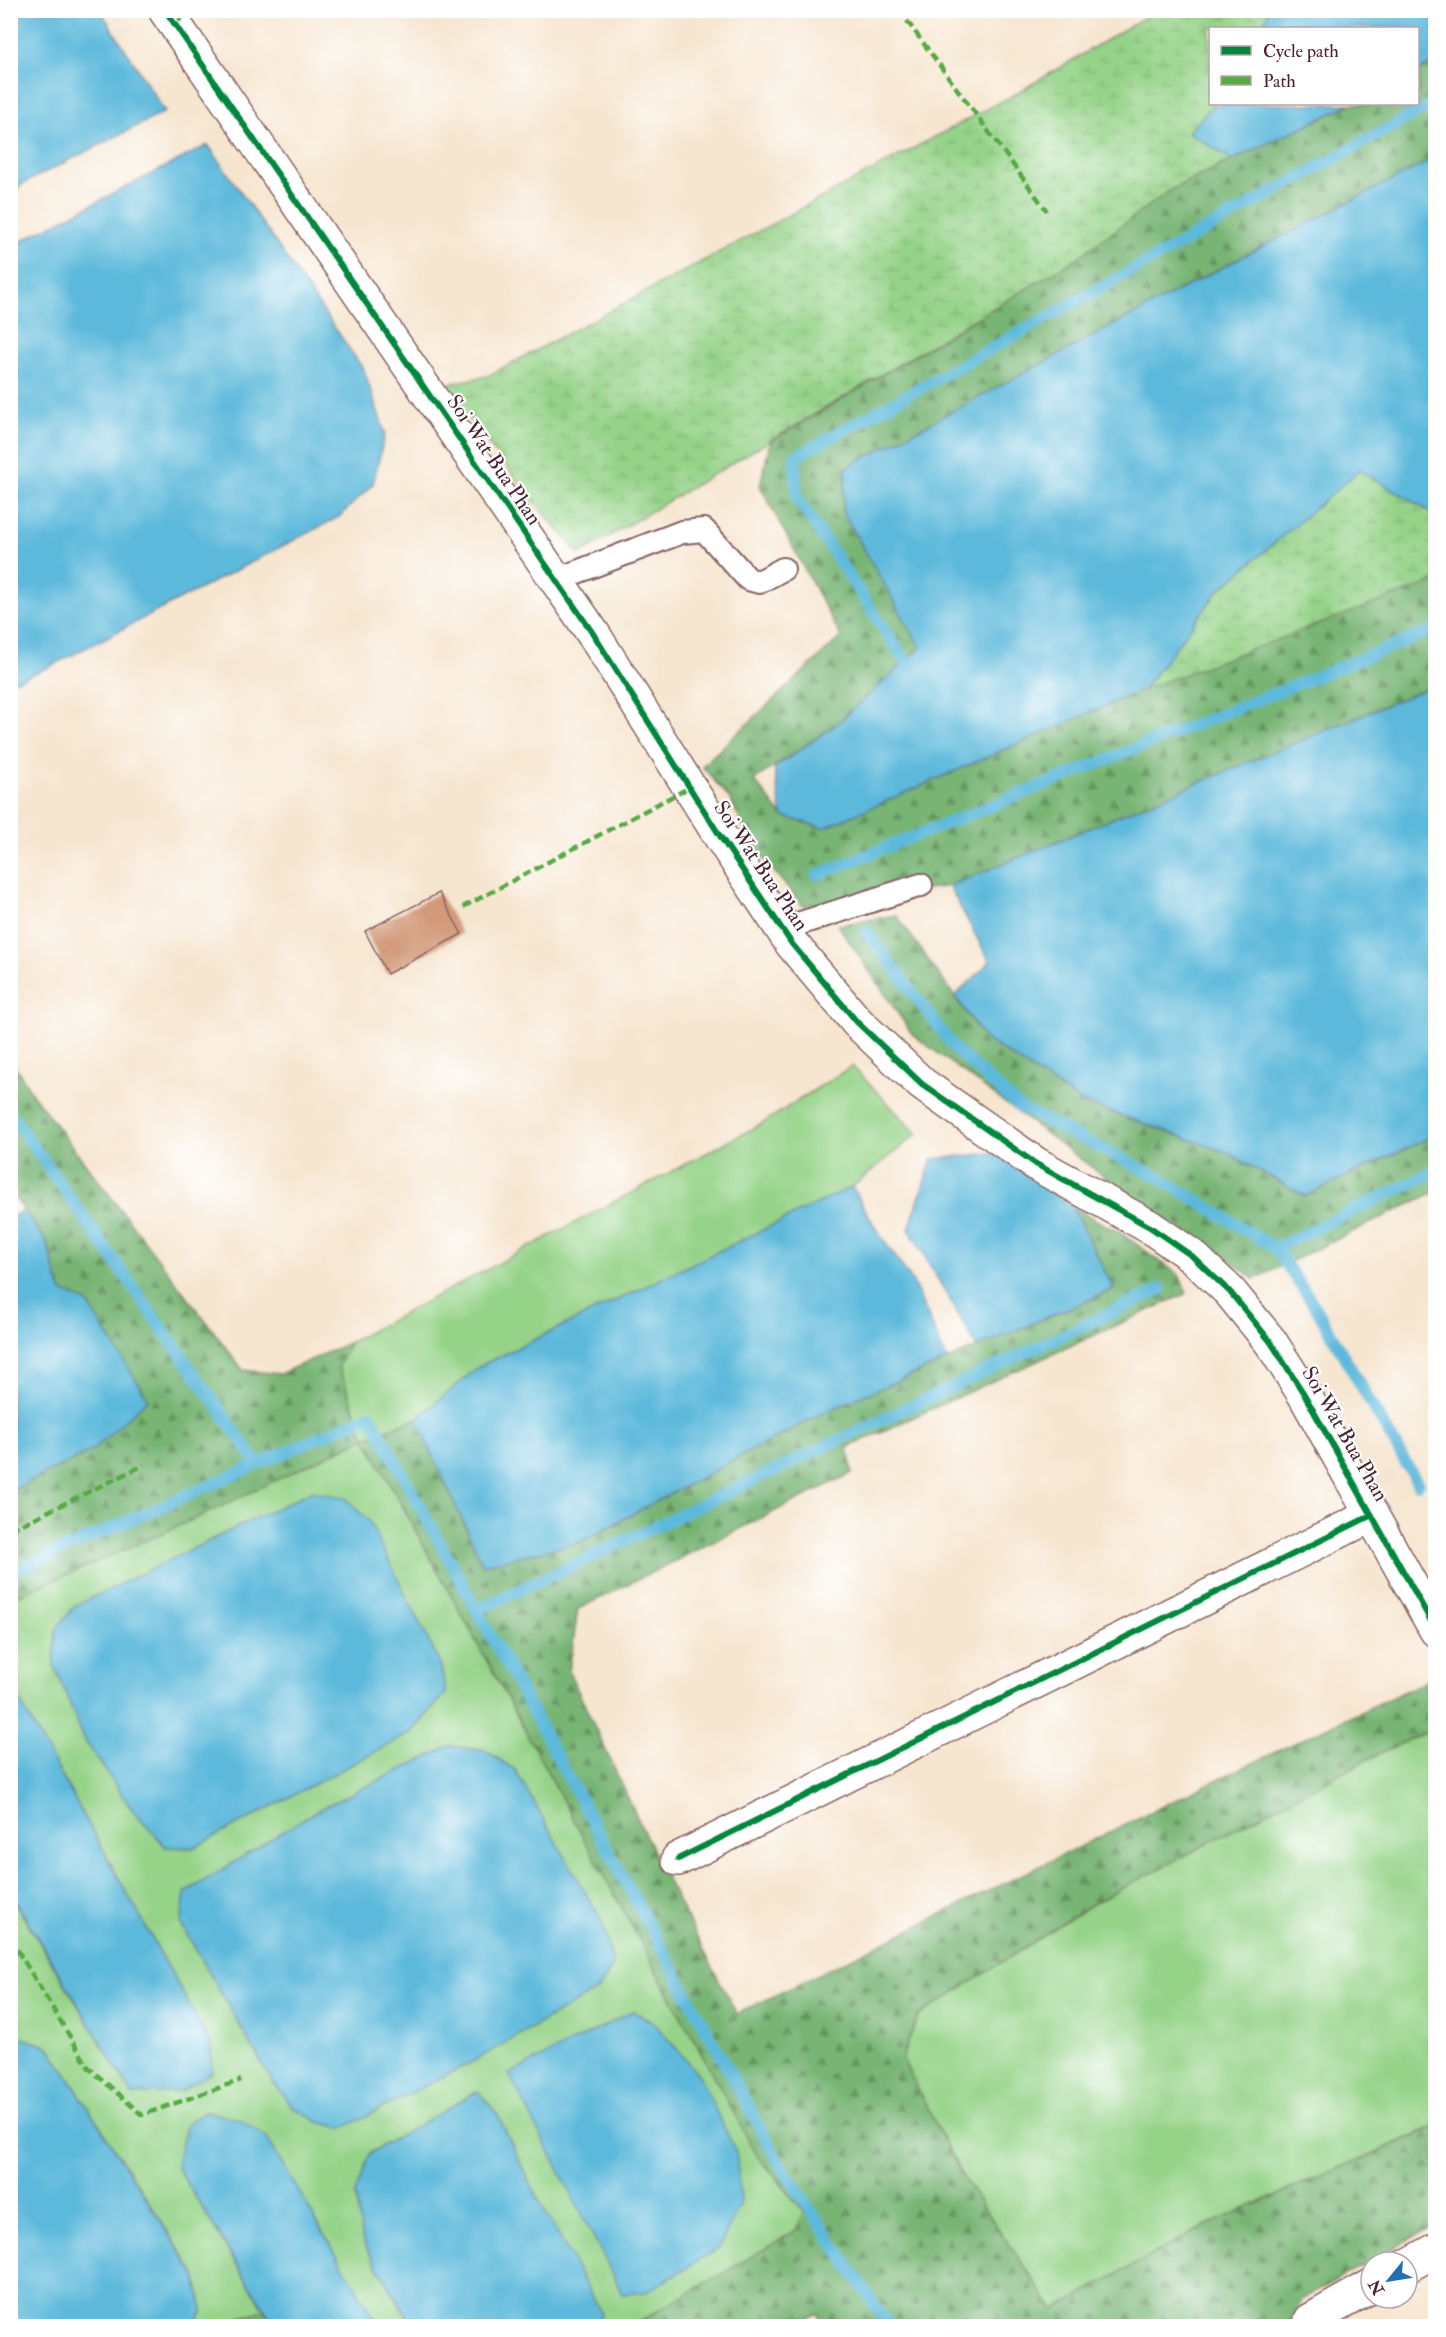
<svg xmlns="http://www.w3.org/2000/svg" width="1446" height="2337" font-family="'IM FELL Double Pica',serif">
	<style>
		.grass { fill: #95d388; stroke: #70795a; stroke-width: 1.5; fill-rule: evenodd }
		.forest { fill: url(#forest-firs); stroke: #616a50; stroke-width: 1.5 }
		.wetland { fill: url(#wetland-marsh); stroke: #70795a; stroke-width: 1.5 }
		.water { fill: #5db9db; stroke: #546c83; stroke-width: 1.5 }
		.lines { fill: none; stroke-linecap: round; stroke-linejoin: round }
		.stream { stroke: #5db9db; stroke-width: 12 }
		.building { fill: #d29a79 }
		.lane-casing { stroke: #866464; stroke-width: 26 }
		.street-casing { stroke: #866464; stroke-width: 36 }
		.lane { stroke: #fff; stroke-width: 22 }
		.street { stroke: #fff; stroke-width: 33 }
		.quiet { stroke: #57aa44; stroke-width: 4.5; stroke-dasharray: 9 4.5; stroke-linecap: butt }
		.cycleway-casing { stroke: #fff; stroke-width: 10 }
		.cycleway { stroke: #00873e; stroke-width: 6 }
		.labels { text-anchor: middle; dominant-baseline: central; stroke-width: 4.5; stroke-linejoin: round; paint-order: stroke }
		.street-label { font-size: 21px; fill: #4a1f2b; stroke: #fff }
	</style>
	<defs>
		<pattern id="forest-firs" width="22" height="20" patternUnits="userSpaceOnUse" patternTransform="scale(1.5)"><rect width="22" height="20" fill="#78b574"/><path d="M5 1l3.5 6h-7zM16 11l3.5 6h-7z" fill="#64935f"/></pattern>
		<pattern id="wetland-marsh" width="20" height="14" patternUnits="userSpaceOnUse" patternTransform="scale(1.5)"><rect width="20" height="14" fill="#95d388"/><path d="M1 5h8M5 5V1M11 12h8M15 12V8" fill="none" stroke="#82b576"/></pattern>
	</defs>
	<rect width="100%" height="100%" fill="#fff"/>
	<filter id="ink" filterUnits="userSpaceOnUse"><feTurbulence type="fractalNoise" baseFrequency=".0167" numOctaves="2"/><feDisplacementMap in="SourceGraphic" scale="12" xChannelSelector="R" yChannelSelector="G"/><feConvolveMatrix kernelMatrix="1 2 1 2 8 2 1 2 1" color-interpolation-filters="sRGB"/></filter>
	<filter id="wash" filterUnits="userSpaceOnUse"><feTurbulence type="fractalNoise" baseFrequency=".008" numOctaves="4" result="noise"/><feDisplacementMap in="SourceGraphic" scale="24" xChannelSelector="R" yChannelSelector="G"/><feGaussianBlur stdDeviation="1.35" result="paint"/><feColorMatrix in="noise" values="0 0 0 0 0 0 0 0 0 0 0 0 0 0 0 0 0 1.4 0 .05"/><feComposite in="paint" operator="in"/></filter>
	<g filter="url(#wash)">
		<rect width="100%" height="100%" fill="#f6e5cf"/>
		<!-- grass -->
		<path class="grass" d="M852 1066 917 1134 852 1187 480 1366 416 1419 365 1438 757 2155 805 2213 796 2231 632 2326H598L600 2312 530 2184 498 2115 363 2242 413 2326H379L314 2219 176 2165 265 2311 241 2317 236 2326H194L203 2311 196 2275 49 2047 11 2034 10 1895 133 2095 211 2073V2044L11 1685V1598L365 1438 338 1365 350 1342 763 1123ZM312 1491 369 1521 440 1664 446 1693 411 1733 193 1848 166 1847 131 1808 85 1741 56 1629 75 1606ZM450 1746 486 1751 515 1770 602 1921 613 1965 599 1989 474 2061 293 2107 272 2081 181 1924 314 1812Z
			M1435 1728V2126L1196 2230 1054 2310 961 2174 902 2058 918 2016 1094 1903 1374 1756Z"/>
		<!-- forest -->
		<path class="forest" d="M1435 62V158L1238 259 846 468 843 512 921 648 837 724 754 780 782 816 824 828 1144 689 1435 581V685L949 886 803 906 753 846 730 799 702 766 841 637 760 486 770 442 1071 262 1172 189 1351 104H1418V71Z
			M896 915 985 1039 1082 1102 1226 1152 1305 1196 1435 1135V1192L1254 1279 1224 1256 1137 1201 912 1034 838 925Z
			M10 1058 33 1095 243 1370 280 1374 350 1342 338 1366 365 1438 416 1419 483 1565 580 1542 822 1413 1114 1289 1072 1207 1122 1234 1179 1275 1187 1293 848 1447 852 1473 578 1609 569 1672 661 1868 737 2014 1214 1781 1435 1677V1728L1374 1756 1094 1903 918 2016 902 2058 961 2174 1054 2310 1196 2230 1435 2127V2225L1303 2299 1291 2320 1294 2326H826L817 2313 795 2326H632L795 2231 805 2212 757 2155 365 1438 188 1522 11 1599V1491L93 1450 87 1303 61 1291 47 1243 11 1192Z
			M265 2311 275 2326H236L241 2317Z"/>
		<!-- wetland -->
		<path class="wetland" d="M1155 11H1269L1262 28H1210V104H1215L1188 132 1232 160 1172 189 1071 262 579 554 533 500 442 385 488 376 1017 93Z
			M1360 469 1435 515V581L1144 689 1218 591Z"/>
		<!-- water -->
		<path class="water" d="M11 10 101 11 165 112 22 184 11 197Z
			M1269 10 1435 11V62L1418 71V28H1262Z
			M1215 104H1351L1232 160 1188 132Z
			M208 145 364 370 385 433 373 484 339 517 47 668 15 681 11 680V246Z
			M1435 158V515L1360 470 1218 591 1144 689 824 828 782 816 774 768 837 724 921 648 843 512 846 468 1238 259Z
			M1435 685V1135L1305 1196 1226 1152 1082 1102 985 1039 955 996 990 962 949 886Z
			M1003 1152 1072 1207 1114 1289 977 1347 909 1229 932 1159Z
			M852 1187 878 1232 913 1282 947 1360 822 1413 580 1542 483 1565 416 1419 480 1366Z
			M24 1211 47 1243 61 1291 87 1302 148 1399 93 1450 11 1491 10 1217Z
			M312 1491 345 1498 369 1521 440 1664 446 1693 411 1733 193 1848 166 1847 131 1808 85 1741 54 1665 56 1629 75 1606Z
			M11 1685 211 2044 212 2072 181 2091 133 2095 11 1894Z
			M450 1746 486 1751 515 1770 602 1921 613 1965 599 1989 474 2061 343 2128 318 2122 293 2107 272 2081 181 1924 185 1893 314 1812Z
			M633 2011 654 2023 698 2074 736 2152 741 2202 719 2248 647 2292 623 2294 509 2074Z
			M11 2034 49 2047 196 2276 203 2311 194 2326H11Z
			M478 2091 498 2115 530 2184 601 2312 598 2326H413L363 2242 355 2194 370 2153Z
			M206 2111 241 2120 267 2138 379 2326H275L176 2165 187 2123Z"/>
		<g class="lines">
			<!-- stream -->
			<path class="stream" d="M906 662 797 498 795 457 1436 102
				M817 875 1436 629
				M867 932 955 1049 1019 1107 1160 1178 1275 1248 1316 1308 1418 1484
				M10 1113 258 1464
				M1275 1248 1436 1171
				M10 1573 370 1415 781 2166 889 2326
				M477 1610 1161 1289"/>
		</g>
		<g id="blocks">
			<!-- building -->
			<path class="building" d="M439 893 462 934 387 974 365 931Z"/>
		</g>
	</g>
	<g filter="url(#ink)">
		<use href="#blocks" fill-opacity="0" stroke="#866464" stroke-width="1.5"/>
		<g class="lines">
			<defs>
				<path id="lane" d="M556 580 682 532 704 530 748 579 759 582 783 569
					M782 929 921 885"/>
				<path id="street" d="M165 10 594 635 720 836 792 944 857 1022 922 1084 1036 1164 1150 1227 1192 1256 1230 1292 1270 1341 1304 1394 1436 1630
					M678 1859 1372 1515
					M1407 2266 1436 2250
					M1311 2320 1371 2286"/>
			</defs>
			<!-- lane casing -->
			<use href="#lane" class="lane-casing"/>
			<!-- street casing -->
			<use href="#street" class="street-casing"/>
			<!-- lane -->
			<use href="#lane" class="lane"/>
			<!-- street -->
			<use href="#street" class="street"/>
			<!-- quiet -->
			<path class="quiet" d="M899 10 1047 211
				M174 24 193 10
				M463 907 690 787
				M10 1530 144 1465
				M10 1938 89 2068 142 2115 241 2080"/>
			<defs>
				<path id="cycleway" d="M165 10 594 635 720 836 792 944 857 1022 922 1084 1036 1164 1150 1227 1192 1256 1230 1292 1270 1341 1304 1394 1436 1630
					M678 1859 1372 1515"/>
			</defs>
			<!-- cycleway casing -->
			<use href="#cycleway" class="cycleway-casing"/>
			<!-- cycleway -->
			<use href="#cycleway" class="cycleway"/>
		</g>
	</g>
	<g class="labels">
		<!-- street labels -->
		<g class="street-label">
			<text transform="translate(494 460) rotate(56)">Soi Wat Bua Phan</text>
			<text transform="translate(761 866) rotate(56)">Soi Wat Bua Phan</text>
			<text transform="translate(1345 1434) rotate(60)">Soi Wat Bua Phan</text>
		</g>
	</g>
	<!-- margin -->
	<rect width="1446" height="2337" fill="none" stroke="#fff" stroke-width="36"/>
	<!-- legend -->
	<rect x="1209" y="27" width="210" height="78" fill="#ffffff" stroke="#b7a5aa" stroke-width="1.5"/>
	<rect x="1221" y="46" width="30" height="9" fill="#00873e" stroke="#b7a5aa" stroke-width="1.5"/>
	<text x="1263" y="57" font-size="18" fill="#4a1f2b">Cycle path</text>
	<rect x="1221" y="76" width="30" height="9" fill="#57aa44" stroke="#b7a5aa" stroke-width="1.5"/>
	<text x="1263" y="87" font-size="18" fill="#4a1f2b">Path</text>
	<!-- north arrow -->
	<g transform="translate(1389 2280) rotate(240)"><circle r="28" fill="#ffffff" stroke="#b7a5aa" stroke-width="1.5"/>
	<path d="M0-4.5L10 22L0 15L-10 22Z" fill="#1f6fb2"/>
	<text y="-9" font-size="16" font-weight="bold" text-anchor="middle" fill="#4a1f2b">N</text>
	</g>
</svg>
